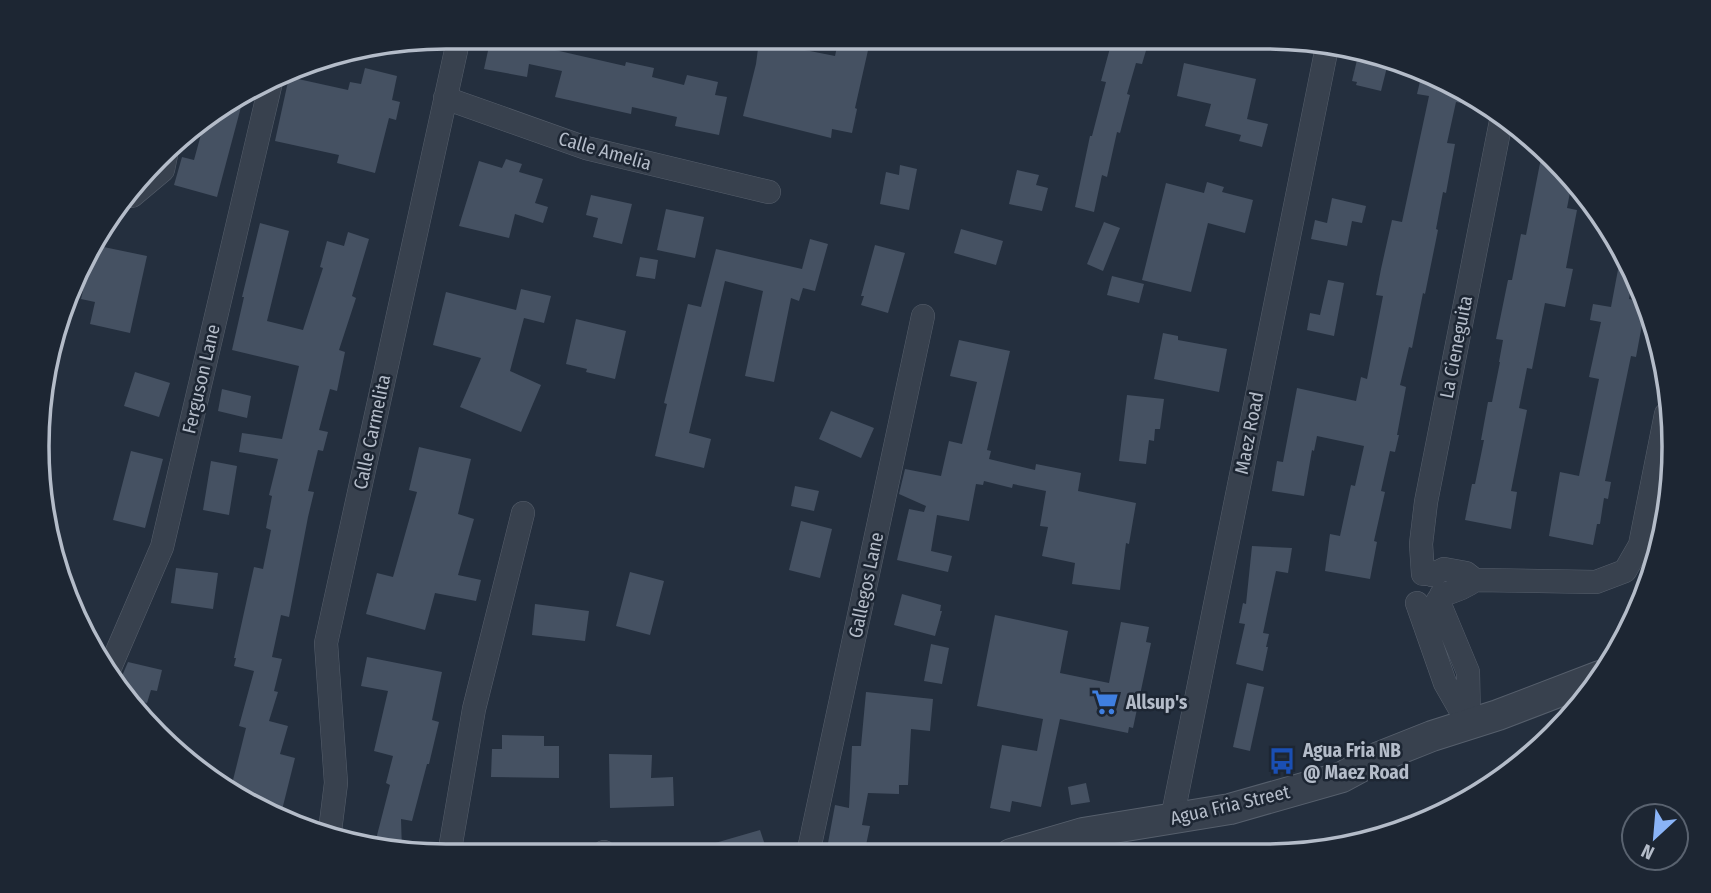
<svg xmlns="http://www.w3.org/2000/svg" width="1711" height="893" font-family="'Fira Sans Condensed',sans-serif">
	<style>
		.building { fill: #455162 }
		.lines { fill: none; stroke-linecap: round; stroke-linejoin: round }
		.minor-casing { stroke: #565f6c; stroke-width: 24 }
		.tertiary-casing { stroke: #565f6c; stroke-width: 32 }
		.minor { stroke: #38414e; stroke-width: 23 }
		.tertiary { stroke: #38414e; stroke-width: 30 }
		.labels { text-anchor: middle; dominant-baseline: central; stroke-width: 5; stroke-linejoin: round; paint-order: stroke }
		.street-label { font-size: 19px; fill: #b4bcc9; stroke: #1d2633 }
		.poi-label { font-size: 19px; font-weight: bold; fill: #b4bcc9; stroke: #1d2633; text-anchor: start }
		.rim { fill: none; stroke: #b4bcc9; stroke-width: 3.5 }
	</style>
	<rect width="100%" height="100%" fill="#242f3e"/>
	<!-- building -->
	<path class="building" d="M491 37H524L534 39 533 45 625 66 626 62 654 68 652 77 684 85 687 75 718 82 715 95 727 97 719 135 675 126 677 117 632 107 631 114 555 97 562 71 529 64 527 77 484 69Z
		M839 37H871L855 108 857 109 852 133 832 129 831 138 743 116 756 64 759 41 835 56Z
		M1113 37H1150L1142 64 1136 63 1127 94 1130 95 1120 133 1117 132 1107 177 1102 175 1094 212 1075 207 1090 136H1092L1106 82 1101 81Z
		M1362 57 1388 63 1381 91 1356 85 1357 82 1352 81 1357 60 1361 61Z
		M1184 63 1256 79 1247 119 1268 124 1262 147 1239 141 1241 135 1205 126 1211 104 1177 96Z
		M365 68 397 76 392 100 400 102 396 120 389 118 375 173 337 163 339 155 275 141 289 77 348 90 350 82 361 84Z
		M1422 73 1446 79 1483 107 1456 102 1447 143 1455 144 1446 193 1443 192 1436 229 1438 230 1425 294 1423 293 1412 348 1409 347 1400 385 1406 387 1397 435H1399L1395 452 1390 451 1381 491 1385 492 1374 541 1377 542 1370 579 1325 571 1330 534 1340 536 1351 485 1355 486 1364 446 1317 436 1314 451 1312 450 1304 496 1272 491 1277 461 1283 462 1297 388 1356 401 1361 377 1367 379 1383 296 1376 295 1381 269 1392 220 1402 222 1429 96 1417 94Z
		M230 104 241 107 217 197 174 185 182 157 194 160 206 116Z
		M1542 153 1573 177 1567 208 1577 210 1566 268 1573 269 1565 307 1545 303 1532 369 1527 368 1519 408 1527 410 1511 491 1517 492 1511 529 1465 520 1472 484H1475L1484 440H1481L1488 402H1492L1500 362H1499L1503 340 1496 339 1508 280H1512L1521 234 1526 235Z
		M506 159 522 164 519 172 543 179 535 203 548 207 543 223 515 214 509 238 459 226 479 161 502 168Z
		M900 165 917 169 909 210 880 204 886 172 899 175Z
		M1017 170 1039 175 1036 185 1048 188 1042 211 1009 204Z
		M1207 182 1224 187 1222 192 1253 200 1245 233 1208 223 1191 292 1142 280 1166 183 1204 193Z
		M591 195 632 204 622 244 593 237 598 218 586 215Z
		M1332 198 1366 206 1362 223 1352 221 1347 246 1311 239 1315 220 1327 223Z
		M666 209 704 217 695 258 657 250Z
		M1104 222 1120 228 1103 271 1087 264Z
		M260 223 289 231 267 321 303 330 323 268 320 267 327 241 344 246 348 232 369 239 352 296 356 298 339 350 345 352 337 391 330 389 319 430 328 432 323 451 318 450 308 491 314 492 308 517 289 617 281 615 272 657 282 659 274 691 278 692 269 721 288 726 280 754 295 758 280 818 265 814 231 788 246 728 239 726 254 671 234 666 236 658H234L254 567 263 569 271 530 266 528 272 496 269 495 278 459 239 452 242 433 282 439 299 366 232 350 244 297H242Z
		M961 229 1003 241 996 265 954 253Z
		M810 239 828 244 815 291 803 288 799 301 791 298 774 382 745 376 763 291 725 281 689 433 711 439 704 468 655 456 667 404 664 403 688 304 701 307 716 249 802 269Z
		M94 245 147 256 130 333 90 324 95 302 81 299Z
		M875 245 905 253 888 313 861 305 864 296H861Z
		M640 257 658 260 655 279 636 276Z
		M1620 259 1632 280 1629 299 1641 301 1639 313 1644 314 1636 357 1631 356 1605 481 1611 482 1608 499 1604 498 1600 524H1597L1593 545 1549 536 1560 472 1579 476 1599 379 1589 377 1601 322 1590 320 1593 304 1611 307Z
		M1112 276 1144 284 1139 303 1107 295Z
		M1328 280 1344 283 1334 336 1307 330 1310 313 1320 315Z
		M521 289 551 296 544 323 524 318 510 371 541 385 521 432 460 407 481 358 433 345 446 292 516 310Z
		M576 319 626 331 615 379 586 372 587 369 566 364Z
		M1163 333 1178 336V340L1227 349 1219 392 1154 379Z
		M959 340 1010 351 987 450 991 451 989 459 1035 470 1036 464 1081 473 1078 491 1136 503 1129 544 1126 543 1120 590 1072 584 1075 563 1042 556 1048 527 1040 526 1046 491 1013 484 1012 488 984 481 983 485 976 484 969 521 937 515 931 551 952 556 948 572 897 560 909 509 924 512 926 506 899 494 905 469 941 476 949 441 962 444 977 382 950 376Z
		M135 372 170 383 159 417 124 406Z
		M222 389 251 396 247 418 218 411Z
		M1127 395 1164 399 1160 429H1155L1154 441 1149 440 1146 464 1119 461Z
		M831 411 874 428 861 458 819 439Z
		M419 447 471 459 458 514 474 519 458 575 481 580 476 601 435 593 425 630 366 614 377 573 393 577 417 492 409 490Z
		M131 451 163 459 145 528 113 520Z
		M211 461 237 466 229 515 203 510Z
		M795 486 819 491 814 511 791 506Z
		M801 521 832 529 820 578 789 570Z
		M1252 546 1292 548 1288 573 1276 571 1263 633 1269 634 1266 647H1268L1263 671 1236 664 1245 624 1239 623 1243 603 1246 604Z
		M176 568 218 573 213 609 171 603Z
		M630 572 664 581 650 635 616 626Z
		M902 594 941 605 940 611H942L935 636 894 625Z
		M535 604 589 611 585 641 532 635Z
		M995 615 1068 631 1060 673 1109 683 1121 622 1149 627 1146 642 1151 643 1133 728 1129 727 1128 733 1060 719 1041 807 1012 801 1010 812 990 808 1002 745 1037 751 1043 719 977 706Z
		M931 644 949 648 942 684 924 681Z
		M367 657 442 672 432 720 439 722 429 764H427L412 821 401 819 402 851 375 843 390 785 386 783 393 756 374 751 388 691 361 686Z
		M128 662 162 670 157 691 151 690 147 703 127 698 117 682 122 676Z
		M1247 683 1264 687 1250 751 1233 747Z
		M866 692 933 699 930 731 911 729 908 785H899V794L868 793 862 825 870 826 865 850 828 843 835 805 849 808 852 746H861Z
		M502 735 544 736V746H559V778L491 777 492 749H502Z
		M609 754 652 755 651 778 673 777 674 806 610 808Z
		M1086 783 1090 802 1071 805 1068 787Z
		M760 830 768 854 691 855V850Z"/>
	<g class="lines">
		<defs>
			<path id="minor" d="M445 98 586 148 769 192
				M128 196H132L163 170 166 155
				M1423 574 1421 544 1426 502 1501 121
				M1432 575 1444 569 1466 573 1475 580 1596 582 1625 571 1640 545 1666 414
				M1441 595C1453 592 1465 588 1475 580
				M1438 600 1468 672 1469 722
				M1417 603 1445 683 1469 725
				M109 670 162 547 271 82
				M1172 819 1327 47
				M330 831 336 783 326 643 459 37
				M808 854 923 316
				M449 855 474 709 523 513
				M604 855V852"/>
			<path id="tertiary" d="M1011 854 1083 833 1230 809 1342 777 1379 757 1432 736 1498 715 1600 676"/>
		</defs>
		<!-- minor casing -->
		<use href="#minor" class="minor-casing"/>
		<!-- tertiary casing -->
		<use href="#tertiary" class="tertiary-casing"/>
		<!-- minor -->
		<use href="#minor" class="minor"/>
		<!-- tertiary -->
		<use href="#tertiary" class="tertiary"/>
	</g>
	<!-- icons -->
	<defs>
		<symbol id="supermarket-bare" viewBox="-9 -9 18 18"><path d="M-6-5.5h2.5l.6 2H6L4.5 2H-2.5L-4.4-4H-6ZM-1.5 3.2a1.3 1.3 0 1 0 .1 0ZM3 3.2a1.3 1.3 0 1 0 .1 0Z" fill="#3f7fe0" stroke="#1d2633" stroke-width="2.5" paint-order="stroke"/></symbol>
		<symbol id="bus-bare" viewBox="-9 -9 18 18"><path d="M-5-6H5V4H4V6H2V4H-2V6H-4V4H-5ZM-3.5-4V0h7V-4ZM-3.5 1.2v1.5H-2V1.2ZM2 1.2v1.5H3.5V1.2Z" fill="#1a4fb4" stroke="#1d2633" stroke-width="2.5" paint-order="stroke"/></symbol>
	</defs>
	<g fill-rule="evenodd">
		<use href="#supermarket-bare" x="1086" y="683" width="38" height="38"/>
		<use href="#bus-bare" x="1263" y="742" width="38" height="38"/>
	</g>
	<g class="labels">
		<!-- street labels -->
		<g class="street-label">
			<text transform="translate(605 151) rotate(16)">Calle Amelia</text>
			<text transform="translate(1456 347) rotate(-79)">La Cieneguita</text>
			<text transform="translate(201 379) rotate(-77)">Ferguson Lane</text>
			<text transform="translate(372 432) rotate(-78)">Calle Carmelita</text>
			<text transform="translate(1249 433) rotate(-79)">Maez Road</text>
			<text transform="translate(866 585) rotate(-78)">Gallegos Lane</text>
			<text transform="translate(1230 805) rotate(-13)">Agua Fria Street</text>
		</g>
		<!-- poi labels -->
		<g class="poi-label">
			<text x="1126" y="702">Allsup's</text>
			<text x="1303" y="750">Agua Fria NB<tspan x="1303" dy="22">@ Maez Road</tspan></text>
		</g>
	</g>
	<!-- crop -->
	<path d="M0 0H1711V893H0ZM446 49H1265A397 397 0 0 1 1662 446V447A397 397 0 0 1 1265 844H446A397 397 0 0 1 49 447V446A397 397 0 0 1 446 49Z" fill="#1d2633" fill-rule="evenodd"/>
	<path class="rim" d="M446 49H1265A397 397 0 0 1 1662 446V447A397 397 0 0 1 1265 844H446A397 397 0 0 1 49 447V446A397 397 0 0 1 446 49Z"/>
	<!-- north arrow -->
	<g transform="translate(1655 837) rotate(206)"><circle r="33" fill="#1d2633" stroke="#59626f" stroke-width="2"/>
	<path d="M0-5L12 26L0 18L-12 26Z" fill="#8ab4f8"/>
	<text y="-10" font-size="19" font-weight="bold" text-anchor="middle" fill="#b4bcc9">N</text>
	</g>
</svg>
